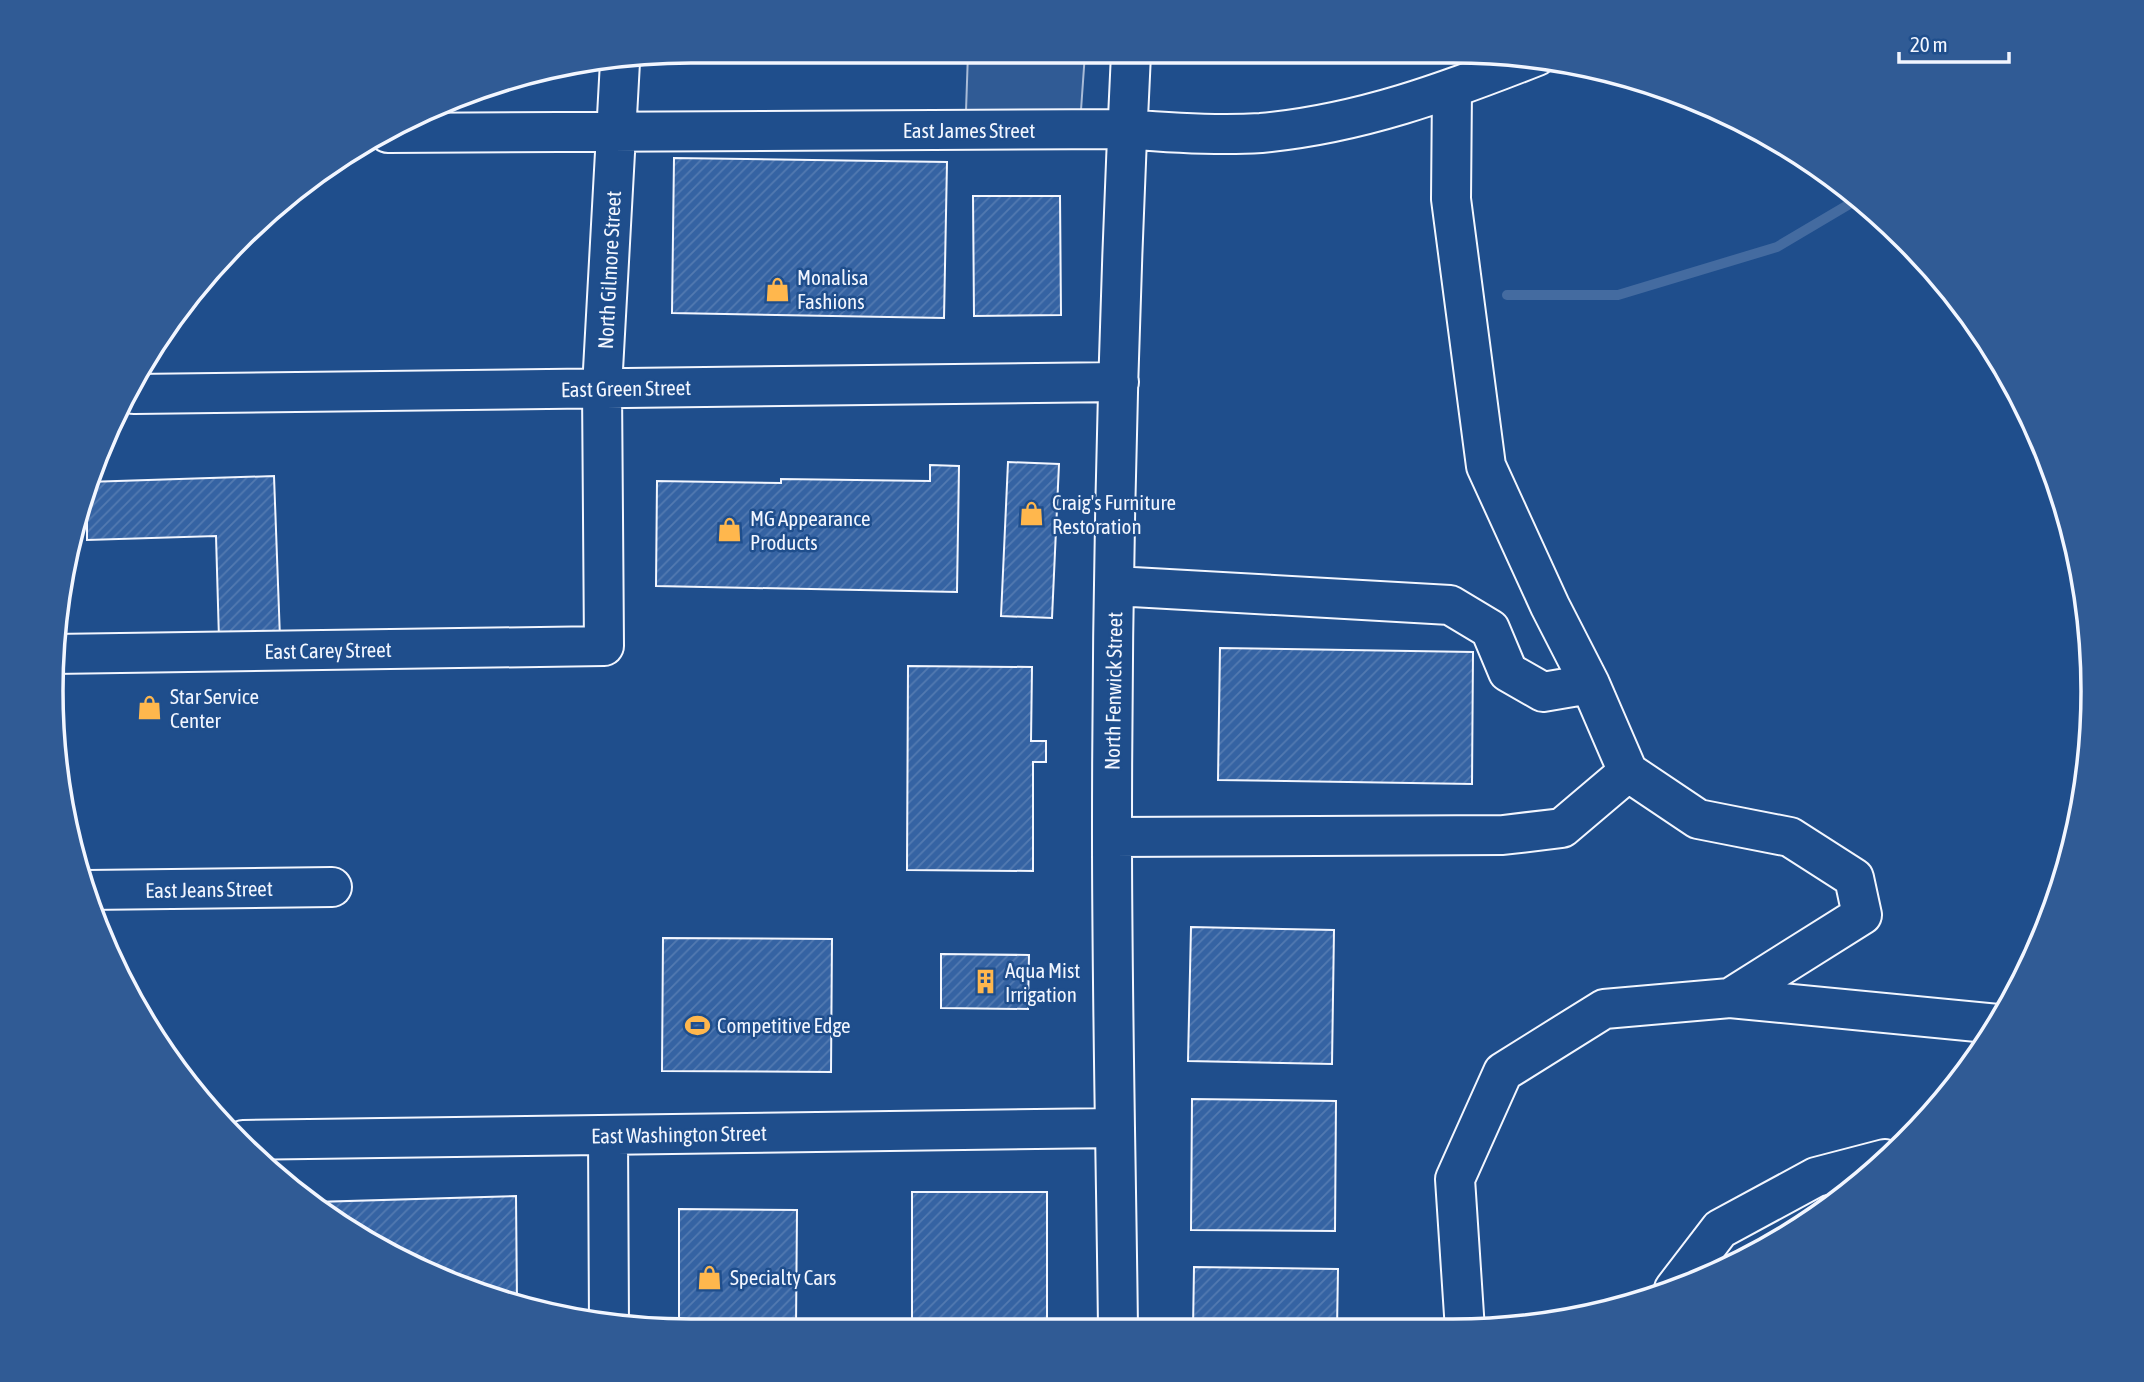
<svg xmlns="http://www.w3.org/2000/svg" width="2144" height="1382" font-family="'Asap Condensed',sans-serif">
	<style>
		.built { fill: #305b95; stroke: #a8bbd7; stroke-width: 2 }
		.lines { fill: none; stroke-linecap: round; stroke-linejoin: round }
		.stream { stroke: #446ba0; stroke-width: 10 }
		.building { fill: url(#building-hatch); stroke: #f2f6ff; stroke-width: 2 }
		.minor-casing { stroke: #f2f6ff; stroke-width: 42 }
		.minor { stroke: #1f4e8c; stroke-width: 38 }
		.labels { text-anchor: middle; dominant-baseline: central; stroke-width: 5; stroke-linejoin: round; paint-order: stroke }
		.street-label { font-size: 21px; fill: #f2f6ff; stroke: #1f4e8c }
		.poi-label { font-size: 21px; fill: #f2f6ff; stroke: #1f4e8c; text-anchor: start }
		.rim { fill: none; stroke: #f2f6ff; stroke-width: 3.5 }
	</style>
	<defs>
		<pattern id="building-hatch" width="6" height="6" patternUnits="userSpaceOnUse" patternTransform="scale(1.75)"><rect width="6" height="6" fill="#3563a3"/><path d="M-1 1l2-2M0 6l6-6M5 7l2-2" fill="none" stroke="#537ab1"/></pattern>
	</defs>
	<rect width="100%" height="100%" fill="#1f4e8c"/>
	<!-- built -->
	<path class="built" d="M968 53H1085L1081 110 966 111Z"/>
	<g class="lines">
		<!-- stream -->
		<path class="stream" d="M1507 295H1618L1777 247 1858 199"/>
	</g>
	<!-- building -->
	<path class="building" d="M674 158 947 162 944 318 672 313Z
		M973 196H1060L1061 315 974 316Z
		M1008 462 1059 464 1052 618 1001 616Z
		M930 465 959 466 957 592 656 586 657 481 781 483V479L930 481Z
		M274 476 280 638 219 639 216 536 87 540V482Z
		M1220 648 1473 652 1472 784 1218 780Z
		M908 666 1032 667 1031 741H1046V762H1033V871L907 870Z
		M1191 927 1334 930 1332 1064 1188 1061Z
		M663 938 832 939 831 1072 662 1071Z
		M941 954 1029 955 1028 1009 941 1008Z
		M1192 1099 1336 1101 1335 1231 1191 1230Z
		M912 1192H1047V1328L912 1327Z
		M516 1196 517 1302 446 1282 316 1202Z
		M679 1209 797 1210 796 1327 679 1326Z
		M1194 1267 1338 1269 1337 1329H1193Z"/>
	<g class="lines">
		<defs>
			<path id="minor" d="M1452 89 1451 199 1486 466 1550 606 1590 684 1628 772 1698 819 1790 837 1854 878 1862 915 1730 998
				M388 133 1127 129C1172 133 1216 136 1261 133 1359 124 1446 92 1537 56
				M134 394 1119 382
				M1115 586 1450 605 1490 629 1508 672 1543 692 1590 684
				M53 654 604 646 602 388 620 62
				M1112 837 1503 835 1562 828 1628 772
				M87 890 332 887
				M608 1135 609 1326
				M243 1140 1115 1128
				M1674 1289 1720 1229 1816 1177 1885 1159
				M1118 1328C1116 1164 1112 999 1112 835 1112 575 1118 314 1131 54
				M1465 1330 1455 1179 1503 1072 1604 1009 1730 998 1998 1024"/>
		</defs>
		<!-- minor casing -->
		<use href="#minor" class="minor-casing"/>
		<!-- minor -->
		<use href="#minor" class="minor"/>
	</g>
	<!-- icons -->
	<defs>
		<symbol id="shop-bare" viewBox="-9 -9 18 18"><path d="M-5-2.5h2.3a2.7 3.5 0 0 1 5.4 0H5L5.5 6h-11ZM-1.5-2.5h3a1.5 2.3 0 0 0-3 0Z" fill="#ffb74d" stroke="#1f4e8c" stroke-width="2.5" paint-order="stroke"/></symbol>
		<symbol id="building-bare" viewBox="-9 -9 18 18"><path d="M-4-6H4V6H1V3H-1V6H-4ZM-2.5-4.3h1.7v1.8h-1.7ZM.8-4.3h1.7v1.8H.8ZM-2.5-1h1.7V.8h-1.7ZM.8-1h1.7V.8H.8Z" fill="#ffb74d" stroke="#1f4e8c" stroke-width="2.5" paint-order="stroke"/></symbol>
		<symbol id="stadium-bare" viewBox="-9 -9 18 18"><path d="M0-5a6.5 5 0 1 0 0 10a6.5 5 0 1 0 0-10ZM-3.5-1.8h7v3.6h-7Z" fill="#ffb74d" stroke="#1f4e8c" stroke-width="2.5" paint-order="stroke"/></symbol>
	</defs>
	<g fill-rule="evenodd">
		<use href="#shop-bare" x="760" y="272" width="35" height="35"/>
		<use href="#shop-bare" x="1014" y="496" width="35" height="35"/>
		<use href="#shop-bare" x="712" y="512" width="35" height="35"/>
		<use href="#shop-bare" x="132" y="690" width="35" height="35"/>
		<use href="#building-bare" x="968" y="964" width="35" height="35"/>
		<use href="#stadium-bare" x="680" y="1008" width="35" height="35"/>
		<use href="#shop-bare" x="692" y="1260" width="35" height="35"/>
	</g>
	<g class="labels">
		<!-- street labels -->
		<g class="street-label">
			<text x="969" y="130">East James Street</text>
			<text transform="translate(609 270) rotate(-87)">North Gilmore Street</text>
			<text transform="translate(626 388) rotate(-1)">East Green Street</text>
			<text transform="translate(328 650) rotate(-1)">East Carey Street</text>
			<text transform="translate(1113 691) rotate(-89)">North Fenwick Street</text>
			<text transform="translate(209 889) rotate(-1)">East Jeans Street</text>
			<text transform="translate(679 1134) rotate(-1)">East Washington Street</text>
		</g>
		<!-- poi labels -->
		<g class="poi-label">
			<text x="797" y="277">Monalisa<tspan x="797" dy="24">Fashions</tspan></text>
			<text x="1052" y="502">Craig's Furniture<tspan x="1052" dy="24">Restoration</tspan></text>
			<text x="750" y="518">MG Appearance<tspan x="750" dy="24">Products</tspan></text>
			<text x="170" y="696">Star Service<tspan x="170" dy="24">Center</tspan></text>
			<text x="1005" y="970">Aqua Mist<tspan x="1005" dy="24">Irrigation</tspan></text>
			<text x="717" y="1025">Competitive Edge</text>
			<text x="730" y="1277">Specialty Cars</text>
		</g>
	</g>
	<!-- crop -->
	<path d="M0 0H2144V1382H0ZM691 63H1453A628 628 0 0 1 2081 691V691A628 628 0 0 1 1453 1319H691A628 628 0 0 1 63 691V691A628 628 0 0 1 691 63Z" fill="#305b95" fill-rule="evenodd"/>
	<path class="rim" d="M691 63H1453A628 628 0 0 1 2081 691V691A628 628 0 0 1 1453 1319H691A628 628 0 0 1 63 691V691A628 628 0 0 1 691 63Z"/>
	<!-- scale -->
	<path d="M1899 52v10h110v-10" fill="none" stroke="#f2f6ff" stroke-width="3.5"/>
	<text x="1910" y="52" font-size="21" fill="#f2f6ff" stroke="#1f4e8c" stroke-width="5" paint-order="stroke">20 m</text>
</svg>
